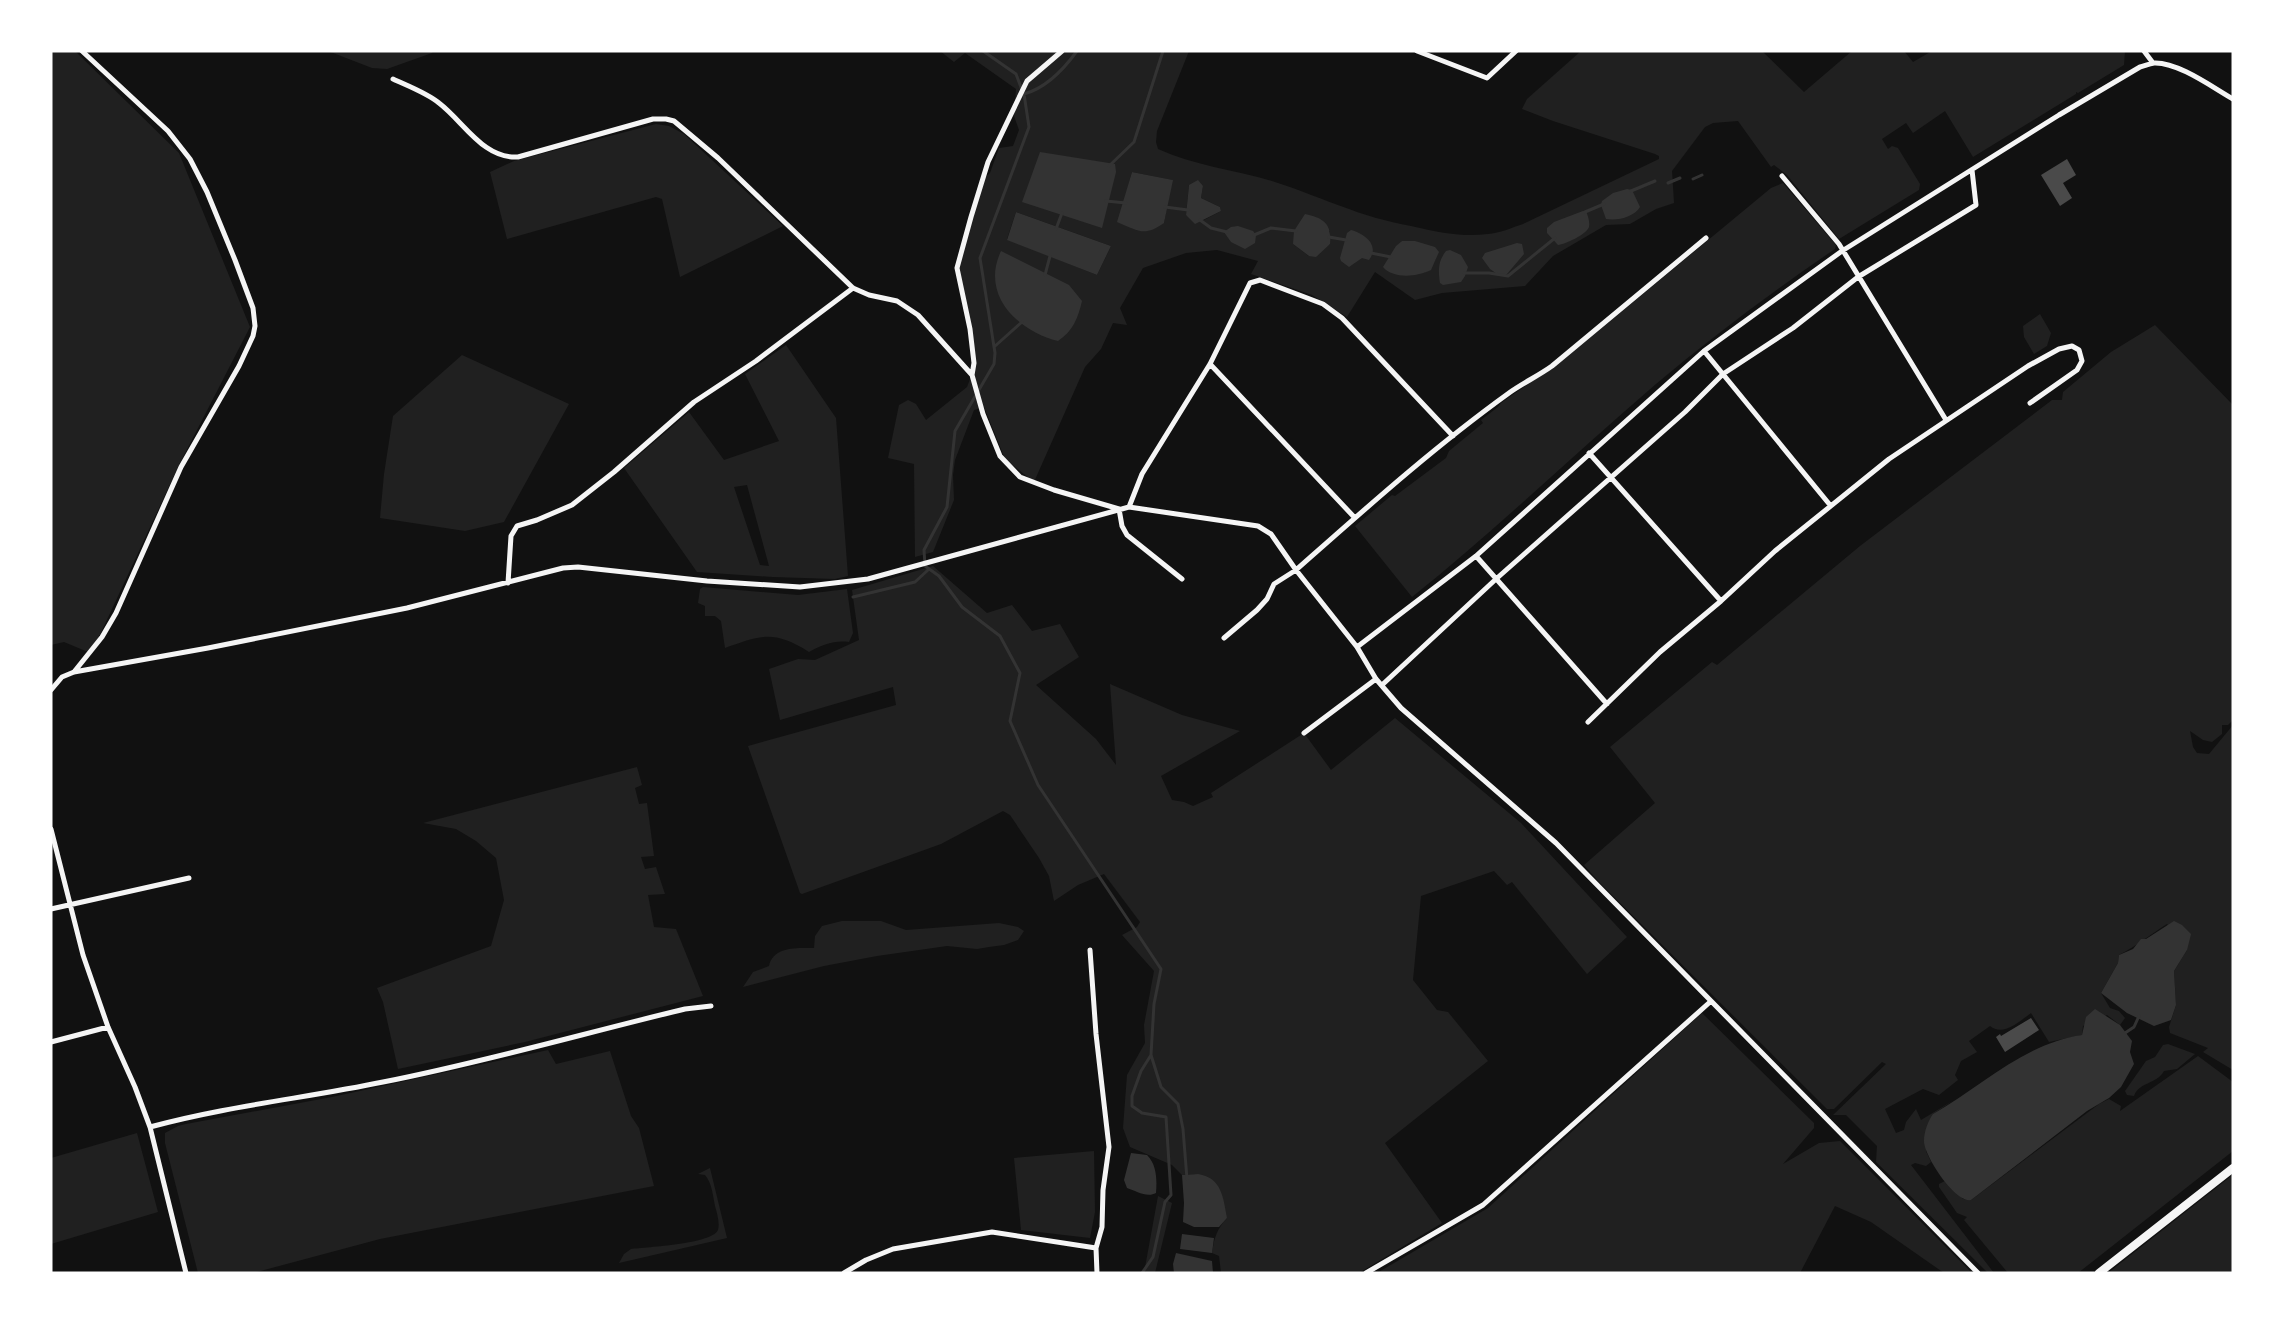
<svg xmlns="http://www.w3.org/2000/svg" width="2284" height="1324" font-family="'Open Sans',sans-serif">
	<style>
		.green { fill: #202020; fill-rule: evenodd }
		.water { fill: #333 }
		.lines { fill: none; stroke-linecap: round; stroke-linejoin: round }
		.stream { stroke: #333; stroke-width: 3 }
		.building { fill: #4a4a4a }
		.minor { stroke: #f5f5f5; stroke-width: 5 }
		.secondary { stroke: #f5f5f5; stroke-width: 8 }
	</style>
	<rect width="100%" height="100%" fill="#111"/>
	<!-- green -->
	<path class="green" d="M51 51H75L179 153 250 327 180 463 98 639 88 652 64 642 51 645Z
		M328 51H433L432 53 387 69 372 68Z
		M940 51H1189L1157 131 1156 142 1158 149C1193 165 1234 170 1272 181 1298 189 1323 200 1349 209 1372 218 1396 223 1420 228 1442 233 1464 237 1488 234 1500 233 1511 228 1523 224L1659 159V156L1655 154 1553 121 1522 109 1527 99 1581 51H1762L1804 92 1852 51H1904L1913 62 1932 51H2125L2124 65 2078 93 2076 92V94L1973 157 1945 111 1913 133 1906 123 1882 139 1888 149 1892 146 1898 148 1920 184 1919 190 1839 239 1787 175 1774 165 1771 167 1738 121 1713 123 1705 127 1672 171 1674 203 1656 209 1630 224 1606 225 1553 256 1525 286 1442 293 1415 300 1375 272 1347 317 1312 295 1251 274 1258 261 1217 250 1186 253 1143 268 1120 308 1127 325 1113 323 1101 349 1085 367 1034 482 1005 459 984 407 974 410 955 460 953 475 954 500 933 552 915 557 914 464 888 458 899 405 908 400 916 404 926 420 967 387 972 374 971 342 955 267 980 182 990 173 999 148 1013 146 1019 130 1014 116 1016 89 965 53 954 62ZM1132 172 1172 180 1164 223 1118 222ZM1189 185 1203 186 1201 198 1220 207 1221 211 1204 220 1186 215ZM1016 212 1111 246 1097 275 1007 239ZM1330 231V244L1309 256 1293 244ZM1402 241 1438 252C1428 287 1410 271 1389 257Z
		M656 124 669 126 684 134 783 226 680 277 662 199 656 197 507 239 490 172 514 161Z
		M1783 183 1836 245 1835 249C1773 291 1713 336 1656 384 1574 454 1496 530 1412 597L1355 526 1392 495 1395 496 1446 458 1449 451 1483 423 1481 420 1498 407 1501 403 1547 371 1597 332 1771 188Z
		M2040 314 2051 333 2047 346 2034 354 2024 337 2023 326Z
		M2155 325 2233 405V720L2228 725H2222V734L2212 742 2203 740 2190 731 2193 747 2197 753 2209 754 2233 725V1070L2203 1052 2208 1048 2170 1033 2169 1027 2176 1005 2174 971 2187 950 2167 924C2150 935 2136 946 2119 955L2118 963 2101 993 2110 1008 2119 1011 2125 1018 2120 1025 2107 1015 2083 1026 2082 1035 2049 1042 2031 1013C2020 1021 2003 1037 1990 1026L1969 1041 1977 1052 1961 1061 1955 1075 1958 1080 1939 1095 1923 1089 1885 1109 1896 1133 1904 1130 1906 1122 1916 1109 1921 1120 1954 1100 1933 1114 1926 1151 1931 1162 1926 1166 1915 1163 1911 1165 1994 1273H1988L1876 1162 1877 1146 1846 1115H1833L1886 1064 1882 1062 1834 1109H1827L1598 881 1584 865 1655 803 1610 747 1712 662 1717 665 1860 546 2052 400H2062L2063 392 2111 352Z
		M786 345 836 418 848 576 835 579 773 577 697 572 624 468 689 412 724 460 779 441 745 374ZM747 485 769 566 760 565 734 487Z
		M462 355 569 404 504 522 465 531 380 518 384 474 393 416Z
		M933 566 987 613 1012 605 1032 631 1060 624 1079 657 1036 685 1096 739 1116 765 1110 684 1182 715 1240 731 1161 776 1172 800 1184 802 1193 806 1213 797 1211 793 1304 733 1331 770 1395 718 1521 823 1627 937 1587 974 1512 882 1507 885 1494 871 1421 896 1413 980 1437 1010 1448 1012 1488 1061 1385 1143 1442 1223 1359 1273H1221L1219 1256 1212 1253C1214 1238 1217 1229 1227 1218L1198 1174 1182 1175 1172 1165 1130 1147 1123 1128 1127 1075 1145 1043 1144 1025 1154 971 1122 935 1137 927 1140 922 1104 874 1078 885 1054 901 1049 876 1039 858 1010 815 1003 811 941 844 802 894 800 893 748 746 896 705 893 687 780 720 769 669 798 659 815 660 859 640 852 590Z
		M703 587 798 595 847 589 853 633 849 642C834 640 822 645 809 652 774 630 761 635 725 648L721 621 715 616H705V606L698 603 700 589Z
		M637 767 642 785 635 788 639 804 647 803 654 856 641 857 645 869 656 867 665 894 648 895 654 927 676 929 703 996 525 1042 398 1069 383 1002 377 988 491 946 504 900 496 858 476 841 456 829 423 823Z
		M842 921H881L906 930 999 923 1018 927 1024 931 1018 940 1004 945 989 947 977 949 947 946 877 956 824 966 743 987 753 972 769 966C773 946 798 948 814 948L815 936 822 926Z
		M1702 1013 1814 1123V1128L1783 1164 1819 1143 1840 1141 1972 1273H1944L1871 1222 1835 1206 1800 1273H1377L1488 1208Z
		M2168 1044 2195 1054 2177 1069 2164 1071C2157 1084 2139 1082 2134 1096L2127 1095 2125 1091 2146 1061 2155 1057 2163 1045Z
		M548 1050 556 1064 610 1051 631 1116 639 1128 654 1186 380 1239 253 1273H198L165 1143V1133L178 1126 186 1124 332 1097Z
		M2198 1056 2233 1082V1151L2078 1273H2008L1964 1220 1967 1217 1957 1213 1939 1187V1184L1945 1181 1963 1199 1971 1200 2099 1104 2109 1099 2121 1106 2120 1111Z
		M137 1133 158 1212 51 1244V1158Z
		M1094 1151 1095 1212 1090 1238 1021 1230 1014 1158Z
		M710 1168 727 1238 619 1263 624 1254 631 1249C647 1247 712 1244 718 1230 720 1223 717 1213 715 1206 713 1196 712 1183 705 1175L698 1174Z
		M2233 1175V1273H2108L2230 1177Z
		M1158 1196 1172 1203 1155 1273H1144Z"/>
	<!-- water -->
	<path class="water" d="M1040 152 1115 164 1116 172 1102 228 1022 202Z
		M1132 172 1173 180 1164 223C1144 237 1139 231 1117 222Z
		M1198 180 1203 186 1201 198 1220 207 1221 211 1195 224 1186 215 1189 185Z
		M1627 189 1632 190 1640 207C1634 217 1618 221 1606 219L1601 205 1602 201 1613 193Z
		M1583 211H1586C1588 216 1590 222 1589 227 1586 235 1565 244 1558 245L1547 233V228L1554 222Z
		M1016 212 1111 246 1097 275 1007 240Z
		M1305 214C1324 218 1332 224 1330 244L1316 257 1309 256 1293 244 1294 231Z
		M1238 226 1253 231 1256 235 1255 243 1245 249 1231 242 1224 232 1231 227Z
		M1351 230C1365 234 1380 245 1369 260L1362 258 1349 267 1341 261 1340 258 1347 233Z
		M1402 241H1415L1435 247 1439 252 1431 270C1417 277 1393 279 1383 267L1396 246Z
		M1517 243 1522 244 1524 254 1507 274 1500 276 1490 269 1482 258 1485 253Z
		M1450 250 1461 255 1468 267 1465 276 1461 282 1443 285 1440 283C1438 270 1438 261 1446 251Z
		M1001 251 1069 285 1082 301C1078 318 1073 331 1058 341 1018 331 980 295 1001 251Z
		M2174 921 2182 925 2191 934 2187 950 2174 971 2176 1005 2171 1020 2154 1026 2127 1013 2101 993 2118 963 2119 955 2133 949 2141 939H2146Z
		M2095 1009 2120 1025 2132 1041 2130 1052 2134 1064 2121 1087 2109 1098 2087 1111 1971 1200C1955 1203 1924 1156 1924 1141 1924 1132 1928 1121 1933 1114 1981 1087 2025 1043 2082 1035L2086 1017Z
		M1131 1153 1147 1155C1157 1165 1157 1180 1156 1193 1147 1198 1136 1191 1127 1188L1124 1180Z
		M1198 1174C1222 1178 1223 1197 1227 1218L1219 1227H1194L1183 1222 1184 1203 1182 1175Z
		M1182 1234 1214 1238 1212 1253 1180 1249Z
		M1176 1253 1212 1261 1213 1273H1174L1173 1264Z"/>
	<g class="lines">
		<!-- stream -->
		<path class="stream" d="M983 51 1016 74 1022 90
			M1077 51C1064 69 1046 88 1024 94L1029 127 980 258 995 353 994 364 955 431 947 507 924 550 925 566 939 576 962 607 1000 636 1020 673 1010 721 1038 785 1161 969 1154 1004 1151 1055 1141 1071 1132 1096V1106L1142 1113 1166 1117 1171 1195 1165 1202 1153 1257 1142 1273
			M1109 166 1134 142 1163 51
			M1693 179 1702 175
			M1668 183 1680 178
			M1631 191 1655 181
			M1106 201 1126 203
			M1165 207 1188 210
			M1585 212 1604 204
			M1200 220 1211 228 1227 232
			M1056 229 1062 213
			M1254 235 1271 228 1296 231
			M1329 237 1346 240
			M1371 253 1391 257
			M1464 273H1489L1508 276 1555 238
			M1045 275 1050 256
			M994 347 1022 322
			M853 597 915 582 928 570
			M2125 1033 2134 1027 2139 1016
			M1151 1055 1161 1087 1178 1104 1183 1129 1187 1179"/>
	</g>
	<!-- building -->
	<path class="building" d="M2067 159 2076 175 2063 183 2072 198 2060 206 2041 175Z
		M2031 1018 2039 1030 2005 1052 1996 1037 2000 1034 2001 1036Z"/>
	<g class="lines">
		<!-- minor -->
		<path class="minor" d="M1417 51 1487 78 1516 51
			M2144 51 2153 63
			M393 79C408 86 427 93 439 103 464 122 483 159 518 157L653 119H666L674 121 718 158 853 288 869 295 897 301 918 315 972 375 983 414 1000 456 1020 477 1054 490 1119 509 1122 526 1127 535 1182 579
			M1782 176 1839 244 1946 420
			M1704 351 1830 505
			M1210 364 1355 518
			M972 375 974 363 970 329 957 268 971 217 988 162 1027 81 1062 51
			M1589 453 1721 601
			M1129 507 1142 474 1210 364 1250 283 1260 280 1323 304 1342 318 1453 436
			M1476 556 1607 704
			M508 583 511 536 517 526 537 520 572 505 614 472 694 402 756 361 853 288
			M1224 638 1257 610 1267 599 1274 584 1296 570C1365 509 1434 447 1509 393 1523 383 1538 376 1552 366L1706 238
			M1357 647 1476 556 1704 351 1842 251 2059 115 2140 67C2144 66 2149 64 2154 63 2178 62 2212 87 2233 99
			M74 672 102 637 116 613 181 467 239 366 253 336 255 326 253 308 235 260 207 192 190 159 168 131 82 51
			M1382 685 1496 579 1685 412 1723 374 1793 328 1858 277 1976 205 1972 170
			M51 690 62 677 74 672 208 648 407 608 563 568 578 567 707 581 800 587 868 579 1129 507 1258 526 1271 534 1296 570 1357 647 1376 679 1401 708 1556 843 1978 1273
			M1588 722 1660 652 1721 601 1775 551 1889 459 2028 366 2059 349 2072 346 2079 350 2082 361 2077 370 2030 403
			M1304 733 1376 679
			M51 829 83 955 108 1027 135 1087 150 1127 186 1273
			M51 909 189 878
			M1090 950 1096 1034 1109 1147 1103 1190 1102 1227 1096 1248
			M51 1042 108 1027
			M150 1127C227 1106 306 1098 383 1082 485 1062 585 1033 685 1009L711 1006
			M844 1273 866 1260 893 1249 992 1232 1096 1248 1097 1273
			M1366 1273 1483 1205 1710 1002"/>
		<!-- secondary -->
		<path class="secondary" d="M2099 1273 2233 1168"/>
	</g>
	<!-- border -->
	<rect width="2284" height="1324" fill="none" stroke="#ffffff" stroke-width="105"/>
</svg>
